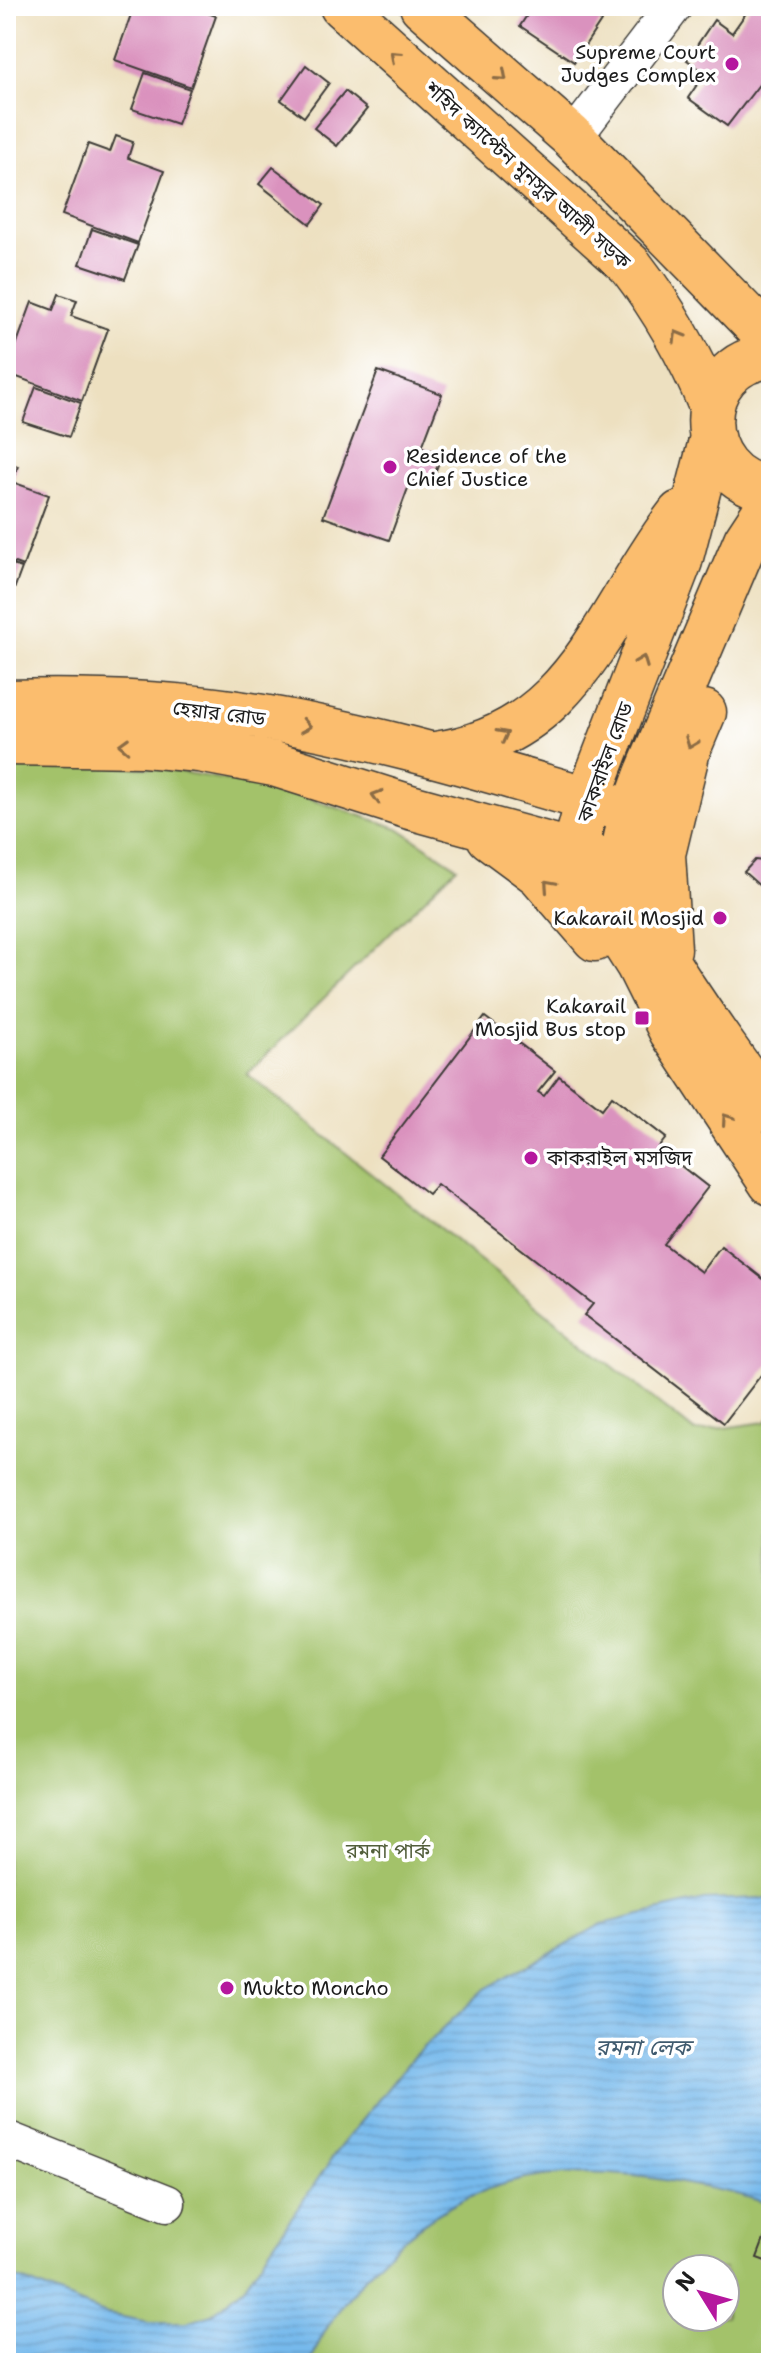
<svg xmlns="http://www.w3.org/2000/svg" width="777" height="2369" font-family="'Shantell Sans','Noto Sans Bengali',sans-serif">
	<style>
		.green { fill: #a3c26a; stroke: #606f43; stroke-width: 2; fill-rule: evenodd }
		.water { fill: url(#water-rules); stroke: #496a84; stroke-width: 2 }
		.building { fill: #da92be }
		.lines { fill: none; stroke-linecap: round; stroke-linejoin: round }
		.minor-casing { stroke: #3b3935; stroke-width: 39 }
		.major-casing { stroke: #3b3935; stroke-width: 47 }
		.minor { stroke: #fff; stroke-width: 36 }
		.major { stroke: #fbbd6e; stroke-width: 44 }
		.oneway { stroke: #8c6c45 }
		.poi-dot { fill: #b5179e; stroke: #fff; stroke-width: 3 }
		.labels { text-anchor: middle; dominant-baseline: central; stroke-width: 7; stroke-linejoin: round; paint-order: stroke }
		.poi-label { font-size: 20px; fill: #1c1c1c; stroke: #fff; text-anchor: end }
		.street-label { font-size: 20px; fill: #1c1c1c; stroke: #fff }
		.park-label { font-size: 20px; fill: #525e3b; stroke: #fff }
		.water-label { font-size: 22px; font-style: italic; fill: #405b6f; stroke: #fff }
	</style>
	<defs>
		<pattern id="water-rules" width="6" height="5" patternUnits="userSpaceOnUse" patternTransform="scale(2)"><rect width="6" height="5" fill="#76b9ec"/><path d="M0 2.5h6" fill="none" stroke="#669eca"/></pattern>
	</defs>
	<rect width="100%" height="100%" fill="#fff"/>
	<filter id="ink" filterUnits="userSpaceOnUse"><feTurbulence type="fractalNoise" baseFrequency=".0125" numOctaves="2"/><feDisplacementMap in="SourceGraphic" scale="16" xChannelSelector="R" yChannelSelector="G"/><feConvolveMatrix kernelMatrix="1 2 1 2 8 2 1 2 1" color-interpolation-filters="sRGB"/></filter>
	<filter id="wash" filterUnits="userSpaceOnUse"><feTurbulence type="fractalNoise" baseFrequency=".006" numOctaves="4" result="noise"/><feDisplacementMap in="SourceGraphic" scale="32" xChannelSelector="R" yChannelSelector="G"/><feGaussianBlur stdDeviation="1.8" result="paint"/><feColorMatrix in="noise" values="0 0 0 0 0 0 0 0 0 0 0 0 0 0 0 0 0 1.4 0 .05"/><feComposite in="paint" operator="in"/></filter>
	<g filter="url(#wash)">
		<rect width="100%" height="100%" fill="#ede0c0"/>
		<!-- green -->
		<path class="green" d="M26 761 165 769 283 790 398 828 457 867 247 1074 695 1432 765 1422 771 1417V2363H6V763ZM677 2269H725V2317H677Z"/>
		<!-- water -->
		<path class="water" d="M759 1898 771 1900V2205C740 2193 708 2188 676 2182 551 2159 453 2177 366 2276 344 2302 321 2330 311 2363H6V2274L107 2314 149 2322H187L212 2314 244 2287 339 2148 414 2056 485 1989 602 1924 704 1900Z"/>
		<g id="blocks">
			<!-- building -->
			<path class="building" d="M134 6H189L216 16 191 87 115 60Z
				M533 6H611L574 62 520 26Z
				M751 6 771 7V69L727 126 688 98 705 73 687 60 714 20 732 33Z
				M306 65 329 83 304 117 281 100Z
				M145 73 190 89 177 124 132 109Z
				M345 91 367 109 337 146 314 128Z
				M116 136 133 142 128 158 164 171 138 243 62 215 88 144 110 152Z
				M273 167 324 205 310 224 259 184Z
				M92 229 138 245 125 279 80 264Z
				M59 294 77 300 71 316 108 329 82 401 6 373 32 302 53 310Z
				M378 371 442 394 422 447 442 454 430 486 411 480 389 540 323 517Z
				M36 387 81 403 69 437 23 422Z
				M6 462 18 466 12 482 49 495 23 566 6 560Z
				M6 563 22 568 9 603 6 602Z
				M755 860 771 862V896L744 872Z
				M485 1017 555 1071 538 1092 544 1096 559 1076 602 1109 612 1096 666 1138 658 1148 708 1187 664 1244 701 1272 721 1246 771 1285V1362L724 1423 584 1315 593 1304 437 1184 428 1194 379 1156Z
				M771 2221V2263L757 2258Z"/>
		</g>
	</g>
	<g filter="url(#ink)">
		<use href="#blocks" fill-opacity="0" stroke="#3b3935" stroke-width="2"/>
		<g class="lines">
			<defs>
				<path id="minor" d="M573 138 674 6
					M6 2139 167 2203"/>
				<path id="major" d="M342 6 630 265C664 309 690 355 711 406
					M422 6 573 138 771 341
					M771 356C691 362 689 478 771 489
					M711 441 680 561 588 799 574 852 586 883 638 965 671 1031 771 1183
					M771 502 746 540 647 774C637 802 624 833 622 863 619 906 740 1071 771 1110
					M6 702C81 700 157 702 231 712 361 731 489 770 615 807
					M6 743 144 745 199 750 274 764 410 807 600 859
					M435 754C577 735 604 611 680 513
					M489 837 539 874 595 939
					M669 949 663 854 688 750 704 712"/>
			</defs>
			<!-- minor casing -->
			<use href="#minor" class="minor-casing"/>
			<!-- major casing -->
			<use href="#major" class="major-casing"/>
			<!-- minor -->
			<use href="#minor" class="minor"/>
			<!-- major -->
			<use href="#major" class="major"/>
		</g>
		<!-- one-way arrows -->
		<defs><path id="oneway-chevron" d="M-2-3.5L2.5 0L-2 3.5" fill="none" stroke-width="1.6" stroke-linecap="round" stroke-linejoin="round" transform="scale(2)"/></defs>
		<g class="oneway">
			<use href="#oneway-chevron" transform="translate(395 56) rotate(-138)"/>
			<use href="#oneway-chevron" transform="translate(502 76) rotate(41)"/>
			<use href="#oneway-chevron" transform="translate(678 336) rotate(-120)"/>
			<use href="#oneway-chevron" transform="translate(642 661) rotate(-69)"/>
			<use href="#oneway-chevron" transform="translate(306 726) rotate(10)"/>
			<use href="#oneway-chevron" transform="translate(503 735) rotate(-28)"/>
			<use href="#oneway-chevron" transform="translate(691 743) rotate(111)"/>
			<use href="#oneway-chevron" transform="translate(124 745) rotate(-178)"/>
			<use href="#oneway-chevron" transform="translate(377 796) rotate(-163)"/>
			<use href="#oneway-chevron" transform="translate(549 885) rotate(-132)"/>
			<use href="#oneway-chevron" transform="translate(727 1119) rotate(-125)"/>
		</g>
	</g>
	<!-- markers -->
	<g class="poi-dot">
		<circle cx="732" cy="64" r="8"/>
		<circle cx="390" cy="467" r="8"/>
		<circle cx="720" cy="918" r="8"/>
		<rect x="634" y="1010" width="16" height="16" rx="4"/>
		<circle cx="531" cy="1158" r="8"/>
		<circle cx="227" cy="1988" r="8"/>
	</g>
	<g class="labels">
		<!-- poi labels -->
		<g class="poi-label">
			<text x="716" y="52">Supreme Court<tspan x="716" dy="23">Judges Complex</tspan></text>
			<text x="406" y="456" text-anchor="start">Residence of the<tspan x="406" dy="23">Chief Justice</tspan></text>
			<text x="704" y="918">Kakarail Mosjid</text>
			<text x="626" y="1006">Kakarail<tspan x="626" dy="23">Mosjid Bus stop</tspan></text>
			<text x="547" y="1158" text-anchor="start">কাকরাইল মসজিদ</text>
			<text x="243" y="1988" text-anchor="start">Mukto Moncho</text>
		</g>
		<!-- street labels -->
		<g class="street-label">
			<text transform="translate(528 175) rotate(42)">শহিদ ক্যাপ্টেন মুনসুর আলী সড়ক</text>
			<text transform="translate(219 713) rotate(7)">হেয়ার রোড</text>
			<text transform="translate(605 762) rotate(-70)">কাকরাইল রোড</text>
		</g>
		<!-- park labels -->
		<g class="park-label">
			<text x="388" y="1851">রমনা পার্ক</text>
		</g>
		<!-- water labels -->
		<g class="water-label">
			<text x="643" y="2047">রমনা লেক</text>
		</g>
	</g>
	<!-- margin -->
	<rect width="777" height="2369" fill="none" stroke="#fff" stroke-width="32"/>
	<!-- north arrow -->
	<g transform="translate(701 2293) rotate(307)"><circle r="38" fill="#ffffff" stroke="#a4a4a4" stroke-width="2"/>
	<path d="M0-6L14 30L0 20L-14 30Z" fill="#b5179e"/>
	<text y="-12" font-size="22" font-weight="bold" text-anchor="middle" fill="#1c1c1c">N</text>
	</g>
</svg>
